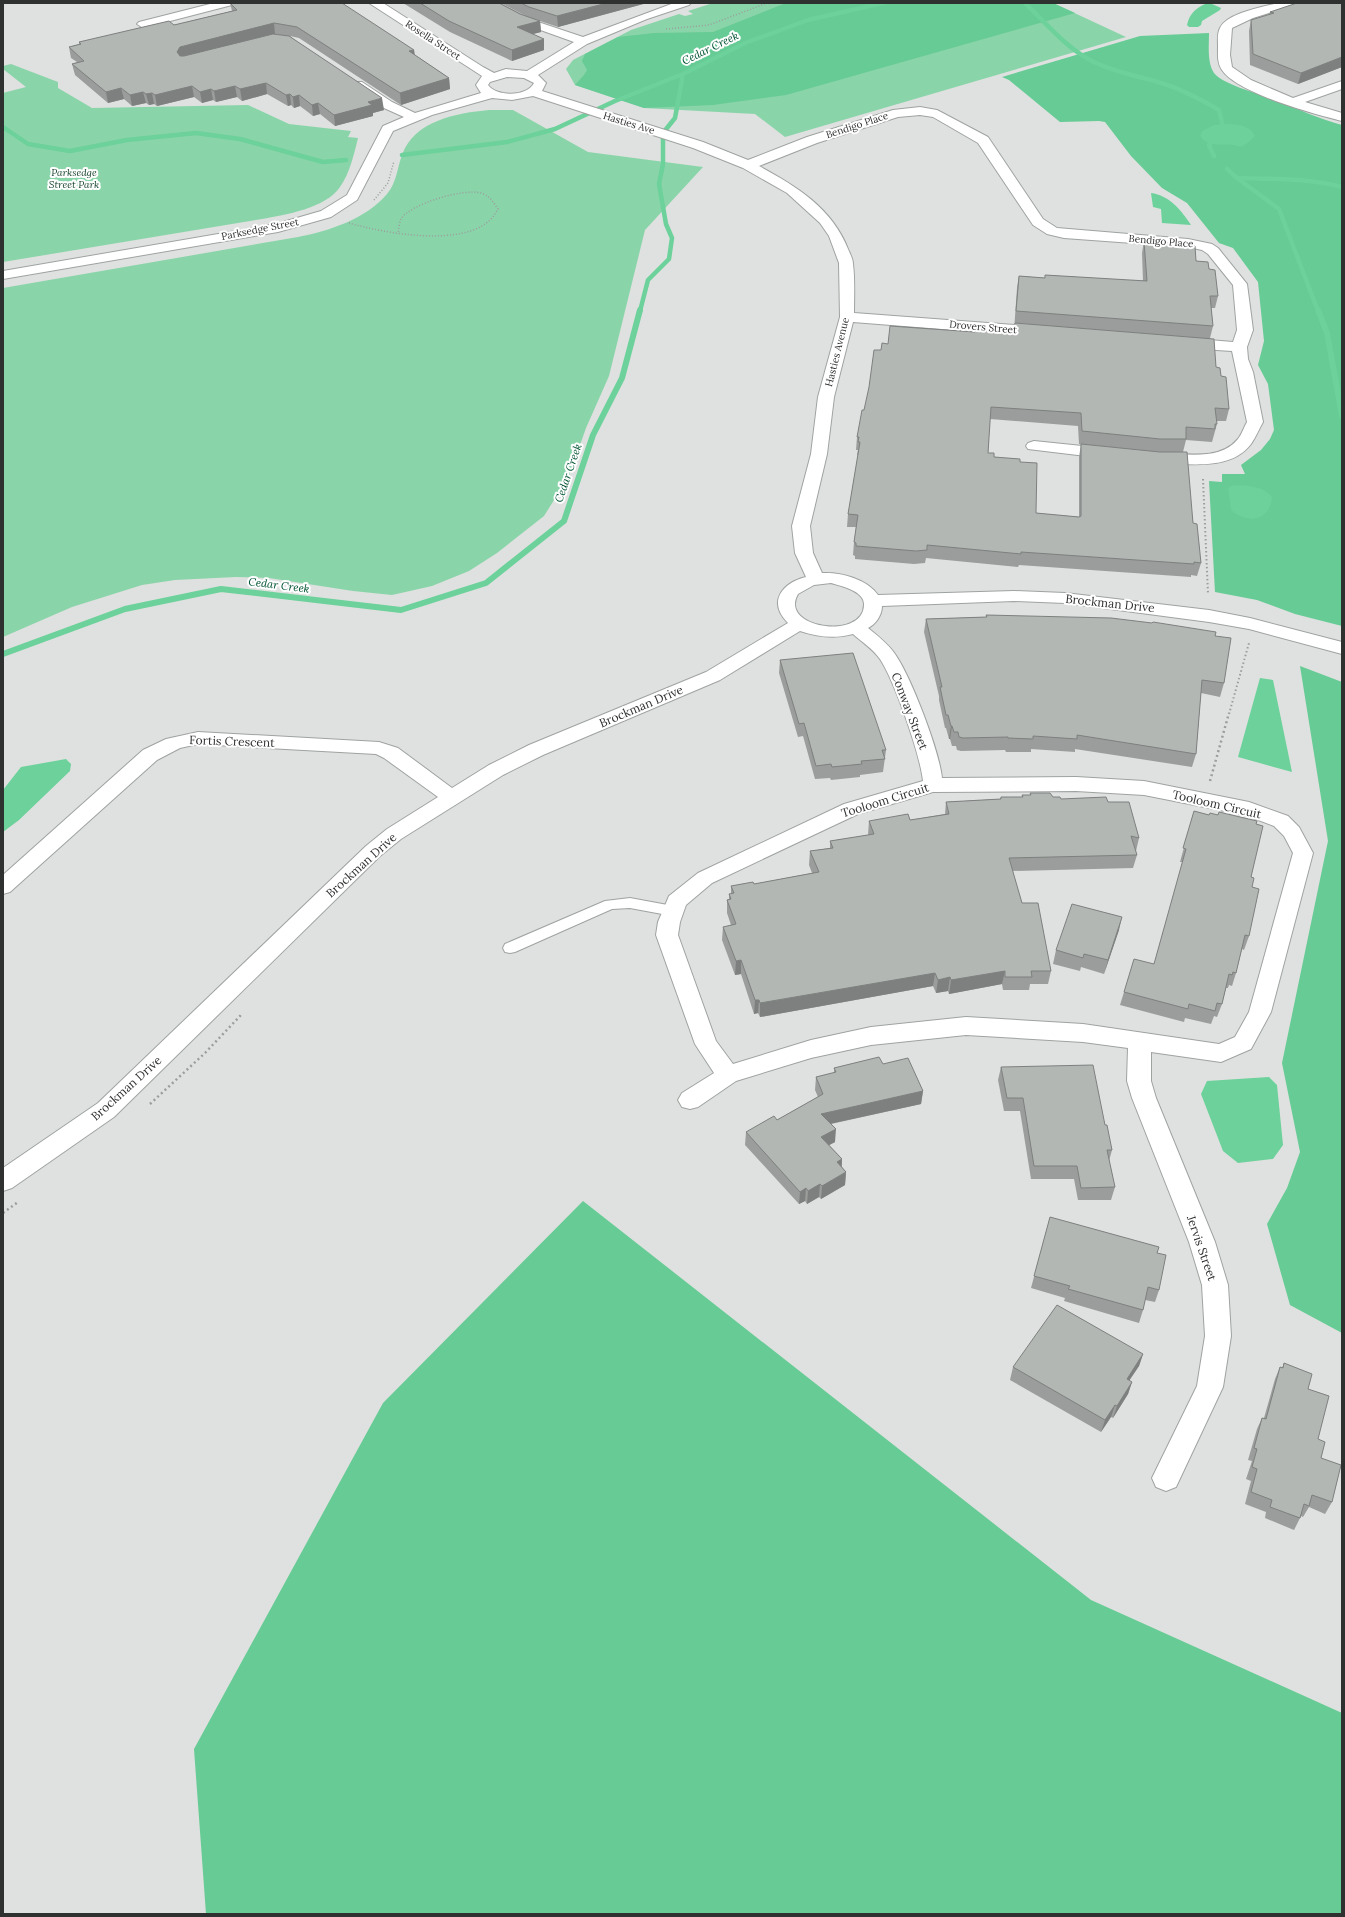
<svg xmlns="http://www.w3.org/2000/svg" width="1345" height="1917" font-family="Lora,serif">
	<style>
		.green { fill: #8ad4a9 }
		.forest { fill: #66cb94 }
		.water { fill: #6cd19a }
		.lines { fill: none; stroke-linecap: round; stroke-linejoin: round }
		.stream-far1 { stroke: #6cd19a; stroke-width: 4.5 }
		.stream { stroke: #6cd19a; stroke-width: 6 }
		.lane-casing { stroke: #9fa3a0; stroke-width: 2 }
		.street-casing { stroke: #9fa3a0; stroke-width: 2 }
		.path-far2 { stroke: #9b9e9c; stroke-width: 1.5; stroke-dasharray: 1 2; stroke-linecap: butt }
		.path-far1 { stroke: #9b9e9c; stroke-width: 2; stroke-dasharray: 1.5 2.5; stroke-linecap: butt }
		.path { stroke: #9b9e9c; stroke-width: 2.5; stroke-dasharray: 2 3; stroke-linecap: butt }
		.lane { fill: #fff; fill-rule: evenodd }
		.street { fill: #fff; fill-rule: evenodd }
		.wall { fill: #9a9d9b; fill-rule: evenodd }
		.shaded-wall { fill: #7d807e }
		.building { fill: #b3b7b4; stroke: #7d807e }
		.labels { text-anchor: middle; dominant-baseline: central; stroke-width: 4; stroke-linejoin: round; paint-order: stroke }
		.far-street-label { font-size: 10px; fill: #2f3130; stroke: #fff }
		.far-park-label { font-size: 10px; font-style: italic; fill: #1e4832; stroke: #fff }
		.far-water-label { font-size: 11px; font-style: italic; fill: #005432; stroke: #fff }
		.street-label { font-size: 12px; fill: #2f3130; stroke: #fff }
	</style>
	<rect width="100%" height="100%" fill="#dee1df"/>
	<!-- green -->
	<path class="green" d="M713 3H1053L1126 37 785 137 755 114 644 108 575 85 566 69 573 60 631 30 679 14 685 16 693 14 688 11Z
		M11 64 58 82V88L92 108 248 105 289 124 351 131 348 137 358 138C354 154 350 173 340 187 326 208 285 215 262 219L3 262V93L26 87 3 69V66Z
		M489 110H513L588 152 703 167 645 230 609 376 586 428 569 476 544 516 497 553 469 571 432 586 392 595 353 591 269 578 236 577 175 580 142 585 72 607 3 637V288L298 237C329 231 366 219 387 194 397 182 397 168 402 155 414 121 456 113 489 110Z"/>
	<!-- forest -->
	<path class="forest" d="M786 3H1053L1075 13 786 95 713 105 644 108 575 85 584 75 587 70 582 61 585 54 618 37 654 33 713 32Z
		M1209 33C1209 46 1207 62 1214 73 1223 85 1261 94 1276 100 1298 109 1319 119 1342 125V626L1295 614 1257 600 1215 592 1209 481 1222 482V474H1245L1241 465 1261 450 1270 439 1274 430 1268 384 1258 365 1264 341 1258 282 1233 248 1219 243 1187 203 1162 188 1131 156 1105 122 1099 121 1060 122 1009 80 1002 77 1140 36Z
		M1300 666 1342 682V1333L1290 1305 1267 1224 1287 1188 1300 1152 1282 1063 1328 841Z
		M583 1201 1091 1600 1342 1713V1914H206L194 1749 383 1403Z"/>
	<!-- water -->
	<path class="water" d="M1205 4H1212L1221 8 1220 10 1202 21 1201 25 1198 27H1189L1187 25C1190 13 1195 9 1205 4Z
		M1230 124C1240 125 1251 126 1255 136 1252 140 1247 143 1243 146 1239 148 1236 145 1233 145 1222 143 1208 148 1200 136L1202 131 1214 125Z
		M1151 193C1169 195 1182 211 1191 225L1162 223 1161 209 1153 207Z
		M1233 485C1248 486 1262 485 1272 497 1270 522 1247 524 1231 510L1228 488Z
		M1260 678 1273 680 1292 772 1238 757Z
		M66 759 71 764 70 771 19 820 3 832V790L21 767Z
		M1269 1077 1277 1085 1283 1145 1273 1159 1238 1163 1223 1151 1201 1094 1207 1081Z"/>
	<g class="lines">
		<!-- stream-far1 -->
		<path class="stream-far1" d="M1025 3C1046 23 1068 50 1094 62 1115 72 1137 76 1158 82 1180 88 1200 99 1219 110L1223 127 1209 145 1214 156
			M3 127 28 144 70 151 127 140 196 133 240 139 323 162 346 160
			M402 155 507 142 555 129 615 101 683 74
			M1227 169 1237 178C1272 179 1308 178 1342 187
			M1237 178 1279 209 1318 311
			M640 311 648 280 669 259 672 238 666 224 659 184 663 164V133L675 118 683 74 745 43 808 20 883 3"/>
		<!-- stream -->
		<path class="stream" d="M1318 310 1327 333 1342 416
			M3 654 125 609 221 589 401 610 486 583 564 521 593 435 622 378 640 310"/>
		<defs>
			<path id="lane" d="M630 898 673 906 678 908 680 911 678 914 673 916 630 908 612 909 515 952 510 953 505 952 503 948 505 944 605 901Z"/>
			<path id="street" d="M214 3H234L232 5 143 28 137 24 139 22Z
				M369 3H383L483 67 494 73 506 69 527 71 574 42 521 23 483 3H498L529 19 583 37 674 3H691L689 5 647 19 587 44 538 75 546 83 542 91 703 142 748 160 807 137 893 110 920 107 937 110 988 137 1043 219 1057 228 1188 239 1212 244 1218 248 1247 284 1253 330 1247 347 1248 359 1253 372 1263 422C1259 429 1256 437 1251 444 1230 472 1187 463 1157 463L1151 461 1149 458 1151 455 1157 453C1183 453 1219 462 1238 439 1242 434 1244 427 1247 422L1232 351 1185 348 1180 346 1177 343 1180 340 1185 338 1233 342 1237 330 1233 285 1208 254 1202 250 1188 247 1064 238 1047 234 1033 225 978 143 933 117 920 115 898 117 817 143 759 166C796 186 832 208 848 249 850 254 853 259 853 264 855 280 854 297 854 313L1043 327 1048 329 1051 332 1048 335 1043 337 853 322 834 397 827 454 810 526 813 553 822 573C841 572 867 579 878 595L1014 591 1065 593 1209 610 1250 618 1342 642V654L1249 629 1209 622 1065 603 1014 601 882 606C882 615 876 624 868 628 878 636 888 644 895 654 911 677 939 750 942 778L1076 777 1144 781 1249 802 1288 816 1299 827 1313 853 1271 1012 1251 1049 1221 1062 1151 1052V1081L1156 1098 1215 1242 1228 1285 1231 1336 1223 1387 1176 1487 1166 1491 1156 1487 1152 1478 1197 1386 1205 1336 1202 1285 1189 1242 1132 1098 1127 1081 1128 1048 1083 1042 966 1035 871 1045 811 1058 736 1081 698 1107 690 1109 682 1107 678 1100 682 1093 714 1073 695 1044 656 935 658 922 669 896 698 873 844 804 923 781C920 754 895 682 880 659 873 649 862 642 853 634 834 639 818 637 800 631L720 680 543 755 503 775 401 839 380 856 114 1117 12 1188 3 1191V1168L98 1103 366 846 387 829 438 797 384 758 376 754 198 744 180 748 157 760 10 892 3 894V875L143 750 166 739 198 732 379 742 398 748 452 788 489 765 529 745 706 672 788 623C767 602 782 583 806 577L795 553 792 526 811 454 818 397 840 317 839 263 829 236 820 223 787 193 743 168 693 148 533 96 512 100 492 98 432 115 393 131 357 200 331 217 278 232 3 279V271L276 224 321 211 347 195 383 126 404 117 384 108 354 88 352 85 354 82H362L392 102 415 113 481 93 476 85 482 76ZM507 77 524 78 534 83C527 97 497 97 488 85L490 82ZM831 583C841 586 865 591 864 605 863 641 778 628 798 594L814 585ZM1076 791 1144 795 1245 815 1274 826 1284 836 1293 853 1249 1012 1235 1037 1219 1044 1083 1024 966 1017 871 1027 811 1040 733 1064 716 1041 678 935 680 922 686 905 712 883 858 814 933 792Z
				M1278 3H1297L1295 5 1253 18 1232 28 1230 55 1232 67 1251 80 1293 98 1342 81V89L1305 102 1342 113V121C1314 114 1237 93 1222 70 1217 63 1218 54 1218 46 1218 40 1217 34 1220 28 1227 13 1263 7 1278 3Z
				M1034 441 1111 449 1117 451 1119 454 1117 457 1111 459 1028 449 1026 446 1028 443Z"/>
		</defs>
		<!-- lane casing -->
		<use href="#lane" class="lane-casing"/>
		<!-- street casing -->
		<use href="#street" class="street-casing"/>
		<!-- path-far2 -->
		<path class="path-far2" d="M666 29 709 25 767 3
			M374 200 388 183 394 161
			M349 223C383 233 463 248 491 219 494 216 496 212 498 209 493 202 489 195 481 193 464 188 410 204 401 219 399 223 399 229 398 234"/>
		<!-- path-far1 -->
		<path class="path-far1" d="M1203 479 1208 594
			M1229 714 1249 643"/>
		<!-- path -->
		<path class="path" d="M1210 781 1229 713
			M150 1104 205 1053 241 1015
			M3 1213 18 1202"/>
		<!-- lane -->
		<use href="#lane" class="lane"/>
		<!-- street -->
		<use href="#street" class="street"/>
	</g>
	<!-- wall -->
	<path class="wall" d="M230 3 414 50 415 55 449 78 450 89 401 105 299 38 290 36 384 110 373 113V116L335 126 320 114 313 116 300 106 294 108 291 105 288 106 267 94 242 101 237 97 216 102 213 100 202 103 194 97 157 106 154 104 149 105 146 103 132 106 124 99 108 103 75 75 72 64 77 62 71 58 69 47 79 44V42L174 25 232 11Z
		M403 3H499L520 14 526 16 501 3H647L558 27 540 21 541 32 532 34 544 50 512 61 450 32Z
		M1342 3V67L1298 84 1250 65 1249 31 1251 20 1269 15 1270 12Z
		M1144 241 1196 261 1209 269 1218 296 1215 308H1211L1213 326 1210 338 1216 367 1221 376 1229 409 1226 421H1216L1217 424 1212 442 1186 440 1183 452 1193 523 1201 563 1197 576 1191 575V577L1019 565 1018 567 926 558 925 563 914 564 855 559V556L853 555 854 542 856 527H847L848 514 858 455H857L858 450H856L857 437 881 350 888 344 974 332H1007L1014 331 1017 288 1019 276 1045 278V275L1143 281 1142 253ZM990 419 1078 426 1079 444 1157 452 1081 444 1079 457V517L1036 513 1020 462 994 457 988 453Z
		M986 615 1215 636 1224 683 1220 697 1201 693 1196 754 1192 767 1075 749V752L1031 749V752H1006L1005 750 961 751 957 750 956 746H952L950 739H949L946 728H945L939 700V696L924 632 926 619 986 617Z
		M780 660 886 750 883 772 860 775V777L831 780 830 778 815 779 803 736 798 737 779 673Z
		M1030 793 1061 799 1108 802 1139 838 1136 851H1135L1137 855 1133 868 1012 871 1022 903 1051 971 1048 984H1030L1029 990H1003L1002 984 949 994 948 991 936 993 933 986 760 1017 758 1013 754 1014 741 974 735 975 722 940 723 927 731 925 727 913V900L729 899V894H731V886L754 884 812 873 809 865 810 851 830 848V841L868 835 869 821 910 820 945 814 946 802 1000 799 1001 797H1022V795H1030Z
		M1194 811 1209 815 1256 824 1251 877 1252 887 1249 936 1244 950 1242 949 1236 973 1232 986 1229 985 1228 988H1226L1222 1004 1217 1017 1214 1016 1211 1024 1185 1018 1184 1022 1120 1005 1124 992 1154 964 1183 862H1180Z
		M1119 930 1104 974 1081 967 1080 971 1053 964 1056 950Z
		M883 1064 923 1091 921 1104 831 1124 835 1142 829 1145 842 1159V1167L846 1172 845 1185 821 1199 819 1197 807 1204 805 1201 799 1204 745 1145 746 1132 777 1120 818 1097 815 1090 816 1077 834 1073V1068Z
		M1001 1067 1105 1125 1112 1150 1109 1161 1115 1187 1111 1200H1078L1074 1179H1031L1020 1111H1004L998 1080Z
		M1050 1217 1157 1253 1159 1290 1155 1302 1145 1300 1143 1310 1139 1323 1064 1301 1065 1298 1031 1288Z
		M1143 1354 1139 1366 1129 1381 1132 1382 1128 1394 1113 1418 1111 1417 1101 1432 1010 1380 1013 1367Z
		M1284 1363 1308 1389 1318 1439 1321 1458 1332 1502 1325 1514 1309 1507 1303 1517 1301 1516 1294 1530 1265 1518 1266 1512 1245 1504 1251 1481 1246 1479 1252 1461 1248 1460 1257 1429 1262 1418H1264L1275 1379 1280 1367 1282 1368Z"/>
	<!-- shaded-wall -->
	<path class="shaded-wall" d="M607 3H647L558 27 557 16Z
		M540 21 541 32 518 38 517 27Z
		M274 23 275 34 182 58 177 52 180 47Z
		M544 39V50L512 61V50Z
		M414 50 415 61 409 51Z
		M1342 57V67L1298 84 1301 73Z
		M449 78 450 89 401 105 400 93Z
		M266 83 267 94 242 101 240 89Z
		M192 86 194 97 157 106 155 95Z
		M235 86 237 97 216 102 214 91Z
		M121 88 124 99 108 103 106 92Z
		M211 89 213 100 202 103 200 92Z
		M143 92 146 103 132 106 130 95Z
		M152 93 154 104 149 105 146 94Z
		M290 94 291 105 288 106 286 95Z
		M299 95 300 106 294 108 293 97Z
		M382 98 384 110 373 113V116L335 126 334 115 368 102Z
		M318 103 320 114 313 116 312 105Z
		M951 726H952L950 739H949Z
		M1122 917 1119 930 1104 974 1108 960Z
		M741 960V974L735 975 736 961Z
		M1005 971 1002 984 949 994 951 980Z
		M935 973 933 986 760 1017V1003Z
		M950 977 948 991 936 993 938 980Z
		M755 1000H759L758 1013 754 1014Z
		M923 1091 921 1104 820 1126 821 1114Z
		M836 1129 835 1142 820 1150 821 1137Z
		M842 1159 841 1172 837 1162Z
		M846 1172 845 1185 821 1199 822 1186Z
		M820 1184 819 1197 807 1204 808 1191Z
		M806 1188 805 1201 799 1204 800 1192Z
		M1143 1354 1139 1366 1122 1391 1127 1379Z
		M1132 1382 1128 1394 1113 1418 1117 1406Z
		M1115 1405 1111 1417 1101 1432 1105 1420Z"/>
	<!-- building -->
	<path class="building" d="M230 3H342L414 50 409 51 449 78 400 93 297 27 274 23 180 47 177 52 180 56H184L273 34 289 36 382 98 368 102 372 105 334 115 318 103 312 105 299 95 293 97 290 94 286 95 266 83 240 89 235 86 214 91 211 89 200 92 192 86 155 95 152 93 146 94 143 92 130 95 121 88 106 92 72 64 84 61 69 47 81 44 79 42 169 21 174 25 237 10Z
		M420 3H499L520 14 540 21 517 27 544 39 512 50 449 21Z
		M521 3H607L557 16 529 7Z
		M1297 3H1342V57L1301 73 1253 54 1251 20 1274 13 1270 12Z
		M1144 241 1192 244 1195 246 1196 261 1208 262 1209 269 1215 270 1218 296H1210L1213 326 1016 311 1019 276 1045 278V275L1147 281Z
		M1015 323 1214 339 1216 367 1220 368 1221 376 1226 377 1229 409 1215 408 1217 424H1215V429L1186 427V439H1160L1082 431 1081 413 991 407 988 453H994V457L1020 459V462L1037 463 1036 513 1079 517 1081 516V444L1160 452H1187L1193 523 1197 524 1201 563 1194 562V564L1021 552V554L927 545V550L916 551 856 546V543L854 542 858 515 848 514 860 442H858L859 437H857L862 410H864L869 387 874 350H881L882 343 888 344 890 326 975 332V329L1008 332V330L1014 331Z
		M986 615 1111 618 1152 623 1153 622 1216 632 1215 636 1231 638 1224 683 1202 680 1196 754 1077 735V739L1033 736V739L1008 738V737L963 738 959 737 958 732H954L952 726H951L948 715H946L940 687H942L926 619 987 617Z
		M853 653 886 750H882L885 759 861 761 862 764 832 767 831 764 816 766 804 723 799 724 780 660Z
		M1030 793H1050L1053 797H1060L1061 799 1106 797 1108 802H1129L1139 838 1131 836 1137 855 1009 858 1022 903H1038L1051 971H1031L1032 977H1005V971L951 980 950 977 938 980 935 973 760 1003 759 1000H755L741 960 736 961 723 927 736 924 727 900 731 899 729 894 734 893 731 886 753 882 754 884 819 872 810 851 833 848 830 841 874 834 869 821 908 814 910 820 949 814 946 802 1001 799V797H1023L1022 795H1031Z
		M1194 811 1209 815 1210 813 1218 815 1219 812 1257 821 1256 824 1263 826 1251 877 1254 878 1252 887 1259 889 1249 936 1245 935 1236 973 1233 972 1232 975 1229 974 1222 1004 1217 1003 1215 1011 1189 1004 1188 1009 1124 992 1134 959 1154 964 1186 849 1183 848Z
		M1072 904 1122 917 1108 960 1084 954 1083 958 1056 950Z
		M879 1057 883 1064 908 1058 923 1091 821 1114 836 1129 821 1137 842 1159 837 1162 846 1172 822 1186 820 1184 808 1191 806 1188 800 1192 746 1132 774 1116 777 1120 823 1094 816 1077 836 1072 834 1068Z
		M1093 1065 1105 1125H1107L1112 1150H1107L1115 1187 1081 1188 1077 1166H1034L1023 1098H1007L1001 1067Z
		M1050 1217 1159 1247 1157 1253 1166 1255 1159 1290 1148 1287 1143 1310 1068 1289 1070 1286 1034 1276Z
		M1057 1305 1143 1354 1127 1379 1132 1382 1117 1406 1115 1405 1105 1420 1013 1367Z
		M1284 1363 1312 1374 1308 1389 1329 1396 1318 1439 1325 1442 1321 1458 1341 1465 1332 1502 1312 1495 1309 1506 1304 1504 1300 1518 1270 1507 1272 1500 1251 1492 1257 1469 1252 1467 1257 1449 1254 1448 1262 1418 1266 1419 1280 1367 1283 1368Z"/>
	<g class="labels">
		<!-- far-street labels -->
		<g class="far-street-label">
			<text transform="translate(433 40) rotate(33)">Rosella Street</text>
			<text transform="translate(629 123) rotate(17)">Hasties Ave</text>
			<text transform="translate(857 125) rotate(-18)">Bendigo Place</text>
			<text transform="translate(260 229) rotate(-11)">Parksedge Street</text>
			<text transform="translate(1161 241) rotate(5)">Bendigo Place</text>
			<text transform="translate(983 327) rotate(5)">Drovers Street</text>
			<text transform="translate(837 352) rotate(-76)">Hasties Avenue</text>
		</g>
		<!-- far-park labels -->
		<g class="far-park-label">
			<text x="74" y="172">Parksedge<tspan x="74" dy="12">Street Park</tspan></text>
		</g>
		<!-- far-water labels -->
		<g class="far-water-label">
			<text transform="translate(710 48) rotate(-26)">Cedar Creek</text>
			<text transform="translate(568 473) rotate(-71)">Cedar Creek</text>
			<text transform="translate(279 585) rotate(7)">Cedar Creek</text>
		</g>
		<!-- street labels -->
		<g class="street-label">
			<text transform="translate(1110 603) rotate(6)">Brockman Drive</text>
			<text transform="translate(641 706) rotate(-23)">Brockman Drive</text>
			<text transform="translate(910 711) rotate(69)">Conway Street</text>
			<text transform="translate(232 741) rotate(2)">Fortis Crescent</text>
			<text transform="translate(885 800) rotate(-17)">Tooloom Circuit</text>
			<text transform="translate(1217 804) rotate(13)">Tooloom Circuit</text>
			<text transform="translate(361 865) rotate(-42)">Brockman Drive</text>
			<text transform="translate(126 1088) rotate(-42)">Brockman Drive</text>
			<text transform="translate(1202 1248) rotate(71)">Jervis Street</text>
		</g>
	</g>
	<!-- border -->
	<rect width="1345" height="1917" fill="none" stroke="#2f3130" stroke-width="8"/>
</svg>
